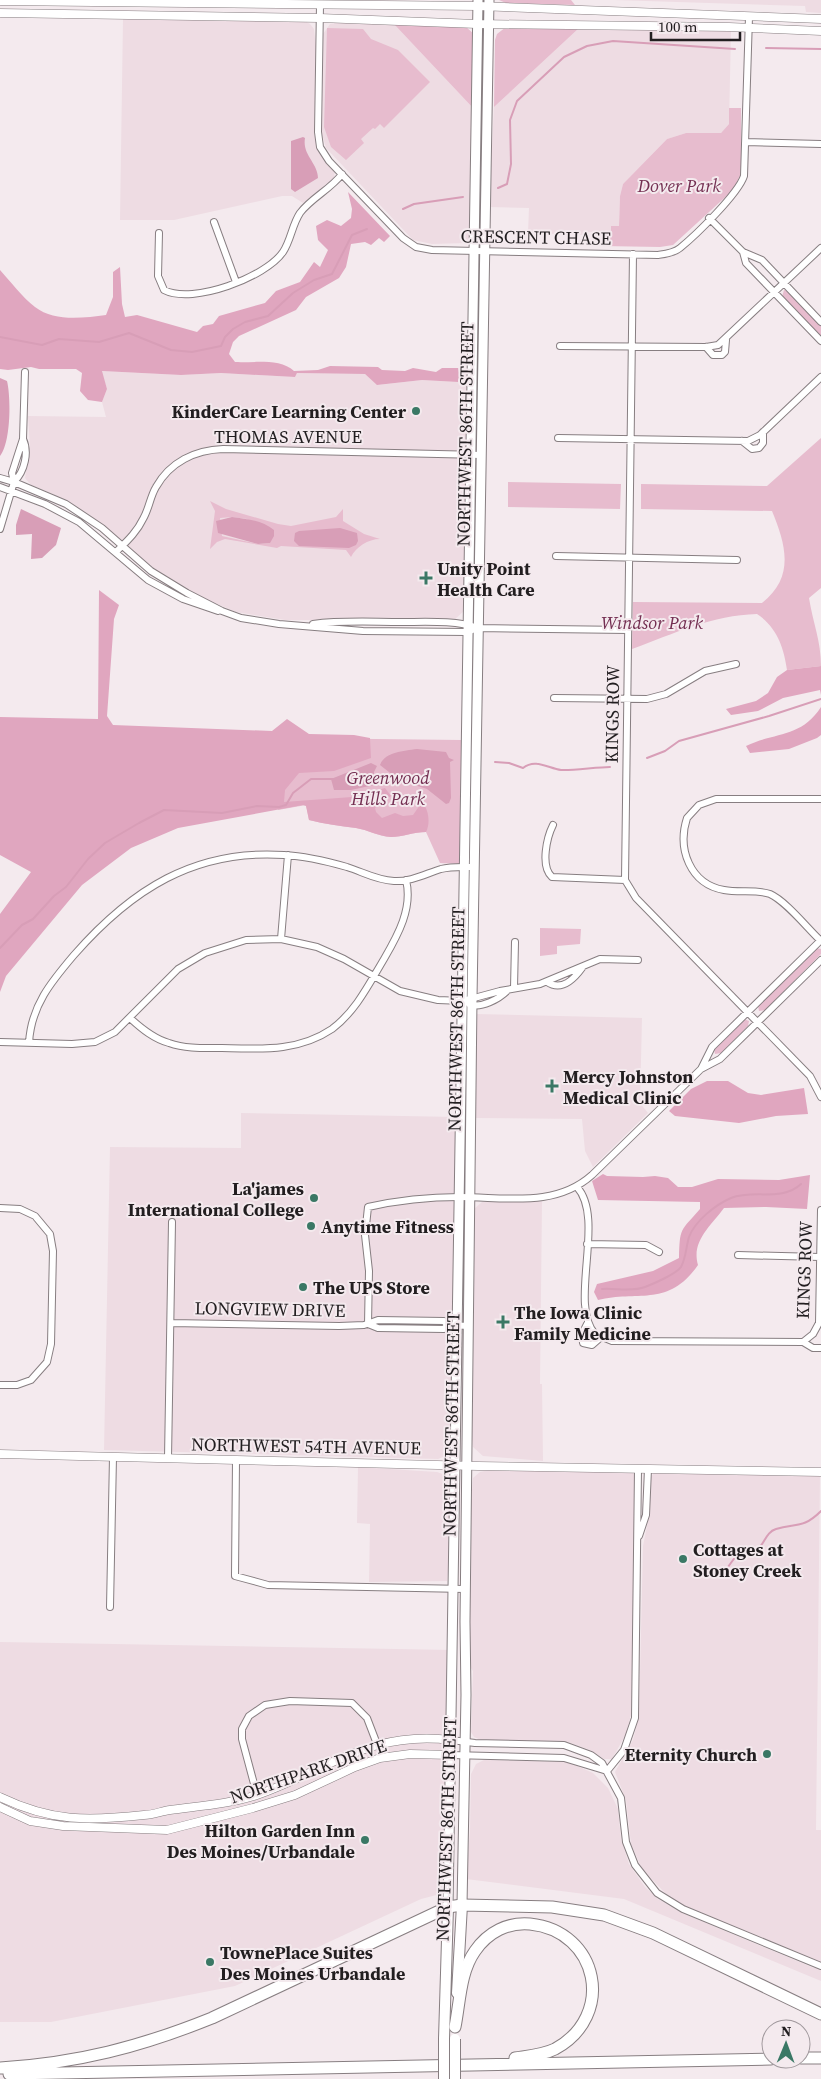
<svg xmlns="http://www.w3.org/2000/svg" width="821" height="2079" font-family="'Source Serif 4',serif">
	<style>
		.built { fill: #eedce3 }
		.green { fill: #e7bcce; fill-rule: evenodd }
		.forest { fill: #e0a6bf }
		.water { fill: #d89eb7 }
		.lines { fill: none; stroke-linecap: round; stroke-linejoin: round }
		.stream { stroke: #d89eb7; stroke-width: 2 }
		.minor-casing { stroke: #877e81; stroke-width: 8 }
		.tertiary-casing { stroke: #877e81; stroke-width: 9 }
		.secondary-casing { stroke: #877e81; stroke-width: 11 }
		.primary-casing { stroke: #877e81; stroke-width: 12 }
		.motorway-casing { stroke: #877e81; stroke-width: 13 }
		.minor { stroke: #fff; stroke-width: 6 }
		.tertiary { stroke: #fff; stroke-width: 8 }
		.secondary { stroke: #fff; stroke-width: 9 }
		.primary { stroke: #fff; stroke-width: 10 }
		.motorway { stroke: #fff; stroke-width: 11 }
		.primary-bridge-casing { stroke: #877e81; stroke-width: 12; stroke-linecap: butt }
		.primary-bridge { stroke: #fff; stroke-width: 10 }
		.poi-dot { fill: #3a7865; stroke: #f4eaee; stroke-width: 2 }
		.labels { text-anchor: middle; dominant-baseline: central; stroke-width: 4; stroke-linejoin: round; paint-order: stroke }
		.park-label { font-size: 18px; font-style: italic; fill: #742f52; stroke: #f4eaee }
		.street-label { font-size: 18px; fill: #221e20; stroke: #f4eaee }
		.poi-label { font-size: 18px; font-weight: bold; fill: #221e20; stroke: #f4eaee; text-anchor: start }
	</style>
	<rect width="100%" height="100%" fill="#f4eaee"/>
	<!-- built -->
	<path class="built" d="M614 0H821V13L806 12 805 6Z
		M123 19 305 21 310 24 314 29 316 46 314 134 321 155 335 171 334 178 303 203 292 196H282L174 220H120Z
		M344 21 393 23 473 108 471 237 466 243 432 244 413 240 326 148 322 134 323 34 330 24Z
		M578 29 731 31 729 124 721 133H686L667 139 623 184 620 196 619 226 611 233 586 232 585 235 528 233 529 208 489 207 494 107Z
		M458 368 468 369 464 611 454 620H285L236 612 184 590 147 564 89 516 53 494 31 485 25 478 30 447 28 416 106 417 102 402 107 389 101 371 181 375 221 373 295 377 297 373 365 374 378 385 422 380 457 382 460 377Z
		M475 1014 642 1018 640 1103 648 1113 593 1167 585 1151 582 1119 475 1118Z
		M241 1113 457 1117 452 1444 443 1457 438 1459 104 1450 110 1147 241 1148Z
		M542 1201 540 1384H542L543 1461 483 1456 473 1447 472 1439 474 1209 482 1202Z
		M358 1467 437 1472 448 1476 451 1493 448 1541 451 1545 447 1581 369 1582 370 1524 357 1523Z
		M489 1470 632 1472 635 1475 631 1715 626 1734 612 1759H604L590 1750 568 1742 481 1740 474 1737 471 1732 473 1671 469 1665 468 1627 471 1501 473 1478 480 1472Z
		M654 1473 820 1475 816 1830H821V1981L624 1899 466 1879 470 1832 471 1774 476 1764 484 1760 568 1762 593 1773 608 1788 618 1809 621 1839 629 1864 645 1887 658 1899 682 1913 814 1968V1959L683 1905 667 1895 642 1869 631 1844 626 1800 615 1772 633 1740 639 1716 643 1546 649 1516 650 1478Z
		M0 1642 453 1650 448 1892 421 1899 235 1986 51 2022H0Z"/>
	<!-- green -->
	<path class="green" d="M499 0H571L575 5 506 3Z
		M393 23 466 27 474 34 473 108Z
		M506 27 578 29 494 107 495 40 497 34Z
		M327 28 363 29 371 39 398 50 430 82 384 128 380 124 375 129 373 128 361 139 364 143 346 160 331 147 324 127Z
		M729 108H741V166L740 176 732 191 673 245 660 247 602 246V233H611V226H619L620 196 623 184 667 139 686 133H721L729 124Z
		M784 290 788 291 821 325V337L782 297Z
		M821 438V588L809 598C813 623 821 641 821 666L787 670C784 648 777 627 757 614 713 615 673 634 632 649L633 602 762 603C795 577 786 545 772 511L641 509V484L767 486Z
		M508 482 621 484 620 509 508 507Z
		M210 501 226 509 278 524 291 526 336 517 343 509V521L364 534 380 539C368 539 356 547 351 557L346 550 281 546 277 548 225 539 217 542 210 549 215 511ZM232 517 247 519 270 543 258 544 222 536 220 518Z
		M290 738 461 740 460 864 440 863 426 832C414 832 402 837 391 837 378 836 368 830 356 828 340 826 325 824 309 820L306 805 278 810Z
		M540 928 581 929 580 944 557 946V954L540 956Z
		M816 948 821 949V954L765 1010 759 1011 758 1006Z
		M744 1019 749 1021 748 1026 721 1053 715 1054 714 1049Z"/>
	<!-- forest -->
	<path class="forest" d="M348 192 390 236 384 242 379 238 371 245 365 242 351 244 346 267 339 278 306 297 296 310 239 336 233 342 229 354 235 362C253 363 280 358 294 371L318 370 330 366 378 367 382 370 405 371 413 368 436 372 442 368H458L460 377 458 382 422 380 377 385 365 374 297 373 295 377 221 373 181 375 102 371 107 389 102 402 88 400 80 391 82 373 76 369H39L31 367 8 370 0 369V270C11 282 22 297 35 307 54 322 83 318 106 315L113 297V272L120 267 122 304 125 317 137 315 197 332 203 326 213 324 219 316 265 303 276 291 300 282 314 262 320 267 328 250 318 240 316 226 327 220 341 226 351 218 352 209Z
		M99 590 119 605 114 619 107 716 113 725 272 731 287 719 309 734 354 735 370 738 371 758 334 771 299 773 285 790 284 802 352 797 385 788 391 796 375 808 376 812 382 818 395 813 403 816 413 815 420 805 425 806C429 814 430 824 426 832 414 832 402 837 391 837 378 836 368 830 356 828 340 826 325 824 309 820L306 806 303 805 178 828 131 848 82 885 6 976 0 992V914L31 872 0 855V717L98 719Z
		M821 666V695L820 690 783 698 758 711 731 715 726 709 756 701 768 693 777 677 787 670Z
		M821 707V735L817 738 789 749 750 753 746 746C775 732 801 738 821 707Z
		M707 1081H728L748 1093 761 1095 804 1088 808 1114 776 1116 739 1123 675 1116 669 1111 691 1089Z
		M603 1174 607 1176 643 1177 655 1176 668 1178 678 1187H692L718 1179 779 1180 810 1175 807 1209 766 1207 724 1208C711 1226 691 1241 698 1265 668 1308 639 1290 598 1300L594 1292 597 1284 653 1271 679 1258C680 1227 680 1232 700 1209V1202L598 1200 592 1181Z"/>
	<!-- water -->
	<path class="water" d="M303 137 305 138C302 155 318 163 318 178L295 192 291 189V141Z
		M0 378 7 381C11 397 11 442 0 456Z
		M21 509 61 528 56 545 42 558 31 559 32 534 16 535V525Z
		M232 517C246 519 262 520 274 530V536L270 543 258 544 218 533 216 521Z
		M340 528 357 533 358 541 356 545 349 548 299 546 294 541 295 533 299 531Z
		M417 749 446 752 449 758 454 760 450 762 451 798 449 803 446 804 427 789 399 780 380 765C385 752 403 751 417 749Z
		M371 763 377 766 374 772V785L351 790H334L331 779Z"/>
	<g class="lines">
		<!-- stream -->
		<path class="stream" d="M766 48 821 49
			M498 188 507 184 511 164 510 120 517 101 564 57 587 46 613 41 735 49
			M403 209 414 204 463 197
			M0 337 42 345 59 339 99 342 129 333 171 350 192 352 221 346 225 337 233 329 245 322 268 316 293 293 314 280 332 274 352 235 367 229
			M647 758 665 751 679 741 769 716 821 699
			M495 762 509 763 523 768C535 758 548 768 561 770 570 771 598 767 610 767
			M0 948 22 925 33 919 54 896 66 887 88 859 105 843 139 823 164 810 222 813 257 806 279 807 286 805 293 793 311 779H333
			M602 1289C615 1288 633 1292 645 1287 653 1284 676 1274 681 1267 686 1258 686 1247 689 1237 695 1221 715 1205 731 1198 753 1189 782 1202 801 1184
			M725 1571 736 1556C743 1553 752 1553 758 1549 765 1543 766 1532 776 1529 796 1523 803 1529 821 1511"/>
		<defs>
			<path id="minor" d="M320 5 318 132 320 147 329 161 403 238 416 247 432 250 658 255C665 254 674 253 680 248 696 235 738 194 744 176L749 17
				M745 142 821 144
				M709 218 743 252 762 260 821 322
				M214 222 236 282
				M159 233 158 276 164 290C193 305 266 277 283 252 291 240 292 225 300 213 311 198 331 189 342 174
				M743 252 746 263 821 341
				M633 254 625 880 636 898 810 1076 821 1097
				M560 346 706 347 718 345 821 248
				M706 347 713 355H722L725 352 726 340
				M558 438 748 441 760 435 821 377
				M742 441 752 449 759 448 763 443V432
				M0 478 14 482 66 504 102 528 151 571 187 593 222 611 241 618 279 624 363 631 467 632 478 628
				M14 482 12 473 23 439 25 372
				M0 487 45 504 79 522 148 580 183 599 218 611
				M0 529 14 482C25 471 29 452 23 439
				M116 552C126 542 137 532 143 519 149 509 150 497 156 487 170 462 195 450 223 449L481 455
				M556 556 737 560
				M313 624C342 620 372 622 401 622 426 622 455 620 478 628L628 630
				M554 698 647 699 666 694 705 671 736 664
				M821 799H716L699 805 687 818C677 849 690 884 724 890 739 893 756 889 770 894 786 901 808 929 821 941
				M553 825C547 837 540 866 552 877L625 880
				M281 939 288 855
				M547 982C562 992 574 979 582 968
				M514 988 515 942
				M469 1004C481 1009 499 999 508 990
				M131 1019C142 1029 154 1039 169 1043 186 1049 204 1048 222 1048 261 1049 298 1052 332 1029 356 1011 369 984 384 959 398 935 413 908 406 880
				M0 1042 72 1044 95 1042 115 1032 178 969 205 953 246 940 281 939 317 947 344 959 400 991 438 1000 463 1001 500 991 540 984 600 959 638 960
				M29 1043C31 1006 51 982 74 955 131 890 194 849 284 855 305 856 326 861 347 867 363 872 376 880 394 881 410 882 425 874 441 869 452 866 463 867 475 867
				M701 1069 712 1047 821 940
				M577 1187C606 1219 568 1304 595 1334L612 1341 803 1342 813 1334 819 1323 821 1210
				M0 1208 20 1209 35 1216 50 1234 53 1251 51 1344 47 1362 31 1380 17 1385H0
				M587 1244 646 1245 659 1252
				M738 1255 820 1257
				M171 1323 339 1326 364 1325 378 1320 444 1321 447 1325 469 1326
				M368 1324 369 1271 365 1235 368 1207C399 1200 428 1197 460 1197 506 1197 555 1208 592 1175L701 1069 720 1059 821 960
				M368 1324 378 1328 444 1329 447 1325
				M587 1324 582 1334 583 1343 592 1345 600 1338
				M803 1342 813 1348H821
				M168 1458 172 1222
				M236 1460 235 1576 268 1585 465 1589
				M639 1536 646 1515 648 1469
				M110 1607 113 1457
				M451 1740 475 1743 564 1745 591 1755 602 1763 621 1798 626 1842 635 1865 657 1893 683 1909 821 1966
				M451 1755 564 1758 607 1771
				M607 1771 624 1750 635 1718 638 1469
				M257 1795 242 1739V1729L249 1716 265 1705 290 1701 352 1703 367 1718 377 1744"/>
			<path id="tertiary" d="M0 1 478 6 821 19
				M0 13 320 18 477 24 729 27 821 31
				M0 1454 478 1466 821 1472
				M0 1797C52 1822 88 1821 144 1815 153 1815 162 1811 170 1810 199 1806 229 1804 257 1795 328 1770 370 1730 451 1740
				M0 1807 30 1821 63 1826 167 1830 253 1808 295 1795 355 1767 380 1758 410 1754 451 1755"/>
			<path id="secondary" d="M462 1905 466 1695 465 1622 472 999 489 0
				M448 1907 478 0"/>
			<path id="primary" d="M457 1993 462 1905
				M444 2039 448 1907"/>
			<path id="motorway" d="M455 2027C460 2002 460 1972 475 1951 488 1932 508 1922 530 1924 599 1931 616 2016 555 2049 543 2055 528 2056 515 2058
				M801 2058H821
				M0 2068C78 2063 140 2047 212 2018L448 1907 462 1905 552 1907 604 1915 653 1933 821 2014
				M9 2074 771 2059"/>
		</defs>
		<!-- minor casing -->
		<use href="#minor" class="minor-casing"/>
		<!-- tertiary casing -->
		<use href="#tertiary" class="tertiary-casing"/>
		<!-- secondary casing -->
		<use href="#secondary" class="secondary-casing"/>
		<!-- primary casing -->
		<use href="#primary" class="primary-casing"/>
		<!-- motorway casing -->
		<use href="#motorway" class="motorway-casing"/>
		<!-- minor -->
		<use href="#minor" class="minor"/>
		<!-- tertiary -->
		<use href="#tertiary" class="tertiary"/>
		<!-- secondary -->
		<use href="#secondary" class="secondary"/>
		<!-- primary -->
		<use href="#primary" class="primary"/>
		<!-- motorway -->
		<use href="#motorway" class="motorway"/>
		<defs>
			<path id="primary-bridge" d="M444 2079V2039
				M455 2079V2039"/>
		</defs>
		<!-- primary-bridge casing -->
		<use href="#primary-bridge" class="primary-bridge-casing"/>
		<!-- primary-bridge -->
		<use href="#primary-bridge" class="primary-bridge"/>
	</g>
	<!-- markers -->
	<g class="poi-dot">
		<circle cx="416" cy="411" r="5"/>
		<path d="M423.5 570.5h5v5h5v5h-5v5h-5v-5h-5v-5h5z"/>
		<path d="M549.5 1078.5h5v5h5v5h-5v5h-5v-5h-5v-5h5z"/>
		<circle cx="314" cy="1198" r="5"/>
		<circle cx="311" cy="1226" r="5"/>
		<circle cx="303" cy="1287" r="5"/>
		<path d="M500.5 1314.5h5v5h5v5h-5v5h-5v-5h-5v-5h5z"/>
		<circle cx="683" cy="1559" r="5"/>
		<circle cx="767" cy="1754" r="5"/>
		<circle cx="365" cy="1840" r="5"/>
		<circle cx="210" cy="1962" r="5"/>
	</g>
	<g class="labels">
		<!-- park labels -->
		<g class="park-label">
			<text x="679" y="185">Dover Park</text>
			<text x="652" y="622">Windsor Park</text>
			<text x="388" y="777">Greenwood<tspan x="388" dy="21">Hills Park</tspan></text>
		</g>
		<!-- street labels -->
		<g class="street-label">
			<text transform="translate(536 237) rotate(1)">CRESCENT CHASE</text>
			<text transform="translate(465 434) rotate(-89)">NORTHWEST 86TH STREET</text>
			<text x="288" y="436">THOMAS AVENUE</text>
			<text transform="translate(612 714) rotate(-89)">KINGS ROW</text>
			<text transform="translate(456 1019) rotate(-89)">NORTHWEST 86TH STREET</text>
			<text transform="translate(804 1270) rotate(-88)">KINGS ROW</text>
			<text transform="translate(270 1309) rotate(1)">LONGVIEW DRIVE</text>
			<text transform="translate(451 1424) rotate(-89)">NORTHWEST 86TH STREET</text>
			<text transform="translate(306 1446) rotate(1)">NORTHWEST 54TH AVENUE</text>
			<text transform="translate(308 1771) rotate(-19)">NORTHPARK DRIVE</text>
			<text transform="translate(446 1829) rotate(-88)">NORTHWEST 86TH STREET</text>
		</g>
		<!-- poi labels -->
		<g class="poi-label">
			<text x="406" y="411" text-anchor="end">KinderCare Learning Center</text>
			<text x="437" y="568">Unity Point<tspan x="437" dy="21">Health Care</tspan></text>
			<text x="563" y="1076">Mercy Johnston<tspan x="563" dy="21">Medical Clinic</tspan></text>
			<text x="304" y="1188" text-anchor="end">La'james<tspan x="304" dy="21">International College</tspan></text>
			<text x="321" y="1226">Anytime Fitness</text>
			<text x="313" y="1287">The UPS Store</text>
			<text x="514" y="1312">The Iowa Clinic<tspan x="514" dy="21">Family Medicine</tspan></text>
			<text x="693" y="1549">Cottages at<tspan x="693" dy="21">Stoney Creek</tspan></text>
			<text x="757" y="1754" text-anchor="end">Eternity Church</text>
			<text x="355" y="1830" text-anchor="end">Hilton Garden Inn<tspan x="355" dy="21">Des Moines/Urbandale</tspan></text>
			<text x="220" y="1952">TownePlace Suites<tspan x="220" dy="21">Des Moines Urbandale</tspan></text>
		</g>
	</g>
	<!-- north arrow -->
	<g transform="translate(786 2044) rotate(1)"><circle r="24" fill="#f4eaee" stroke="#a0989c"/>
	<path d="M0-4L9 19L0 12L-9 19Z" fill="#3a7865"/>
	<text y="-8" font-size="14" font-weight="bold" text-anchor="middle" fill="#221e20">N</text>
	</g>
	<!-- scale -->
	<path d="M651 32v8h89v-8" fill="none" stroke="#221e20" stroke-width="2.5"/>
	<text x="658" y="32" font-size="15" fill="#221e20" stroke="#f4eaee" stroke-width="4" paint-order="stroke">100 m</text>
</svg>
